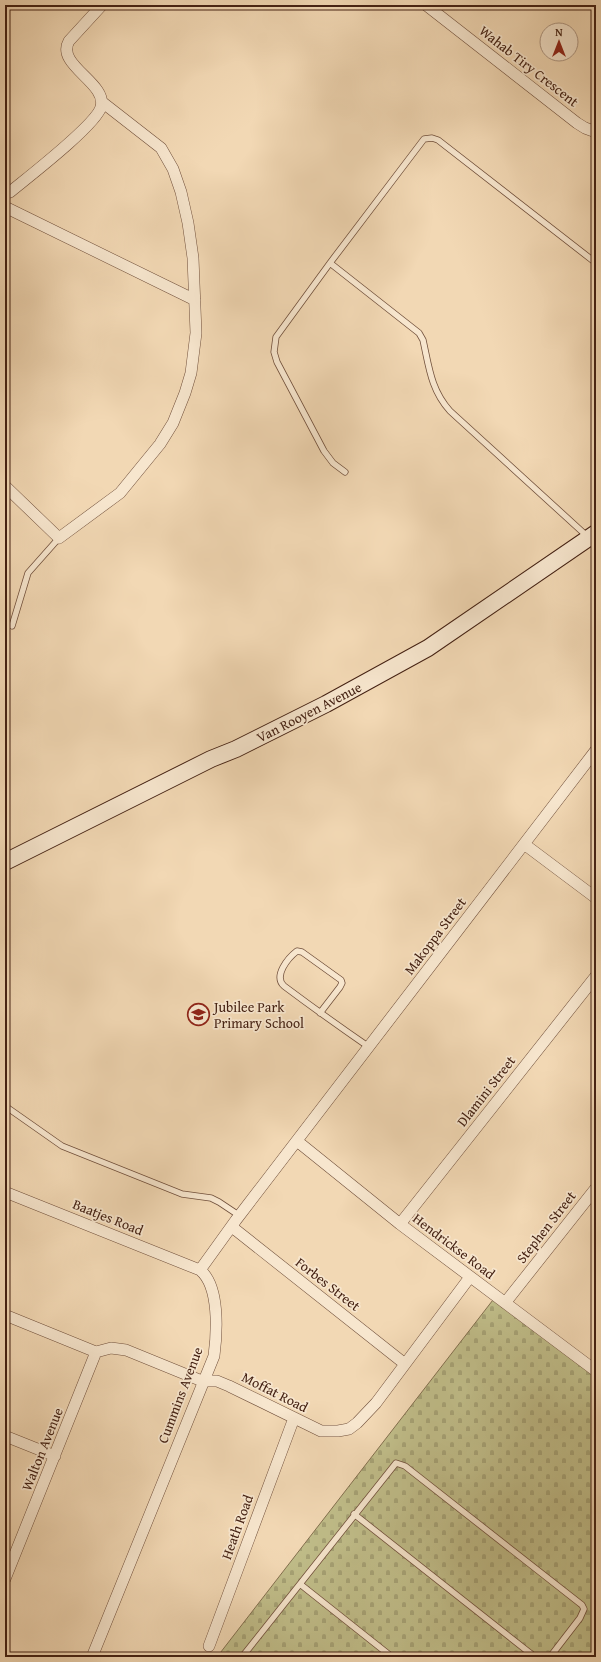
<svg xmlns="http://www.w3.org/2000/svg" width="601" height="1662" font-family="'Gentium Book Plus',serif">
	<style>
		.cemetery { fill: url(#cemetery-stones); stroke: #826f4e }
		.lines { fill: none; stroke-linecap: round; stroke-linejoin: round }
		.lane-casing { stroke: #704f3b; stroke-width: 7 }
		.street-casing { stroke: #704f3b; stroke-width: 12 }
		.secondary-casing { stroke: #442113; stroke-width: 18 }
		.lane { stroke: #f7e6ce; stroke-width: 5.5 }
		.street { stroke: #f7e6ce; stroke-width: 11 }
		.secondary { stroke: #f7e6ce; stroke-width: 16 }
		.labels { text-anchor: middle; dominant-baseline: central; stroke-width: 3.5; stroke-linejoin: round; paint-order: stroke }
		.street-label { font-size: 14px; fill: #442113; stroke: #f7e6ce }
		.poi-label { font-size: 14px; fill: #442113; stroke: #f7e6ce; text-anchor: start }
	</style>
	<defs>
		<pattern id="cemetery-stones" width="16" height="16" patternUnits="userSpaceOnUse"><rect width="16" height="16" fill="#c0bd89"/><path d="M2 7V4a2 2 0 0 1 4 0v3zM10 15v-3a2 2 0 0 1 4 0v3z" fill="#a6a275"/></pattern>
	</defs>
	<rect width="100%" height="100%" fill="#f2d8b4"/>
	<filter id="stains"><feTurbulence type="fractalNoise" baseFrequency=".005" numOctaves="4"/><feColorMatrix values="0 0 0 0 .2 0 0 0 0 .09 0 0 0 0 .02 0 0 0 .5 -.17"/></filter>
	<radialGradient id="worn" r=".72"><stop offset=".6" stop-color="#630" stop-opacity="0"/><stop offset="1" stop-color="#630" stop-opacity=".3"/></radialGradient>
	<!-- cemetery -->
	<path class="cemetery" d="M496 1296 596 1371V1657H217Z"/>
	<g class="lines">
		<defs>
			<path id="lane" d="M330 263 419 333 423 340C429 367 431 390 450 411L588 537
				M345 472 333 463 324 451 277 362 274 352 276 337 330 263 424 139 432 138 438 140 596 263
				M12 626 28 573 59 538
				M320 1013 340 987 342 983 341 980 302 952 297 951C288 958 273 976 284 986 312 1007 340 1027 369 1047
				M5 1106 62 1146 182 1194 211 1198 219 1202 240 1216
				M354 1514 535 1657
				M300 1584 392 1657
				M242 1657 396 1463 405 1466 582 1605 584 1609 580 1618 550 1657"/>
			<path id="street" d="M426 5 577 123 585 128 596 132
				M5 194 10 192C27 178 96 125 101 107 108 83 55 65 69 41L102 5
				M5 207 195 300
				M5 486 59 538 120 493 160 444 173 423 185 393 191 373 196 333 193 258 188 223 181 192 173 169 161 148 102 102
				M524 844 596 898
				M297 1141 400 1224 596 1371
				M5 1192 200 1270
				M400 1224 596 976
				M232 1227 405 1364
				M505 1303 596 1188
				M5 1315 96 1352 111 1348 126 1350 202 1381H217L229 1386 321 1431H338L349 1429 357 1423 376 1403 470 1277
				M5 1436 55 1456
				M5 1579 96 1352
				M209 1646 294 1418
				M92 1657 214 1356C217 1333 220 1286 200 1270L236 1220 596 750"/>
			<path id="secondary" d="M5 862 211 759 236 749 326 704 428 648 596 533"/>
		</defs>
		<!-- lane casing -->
		<use href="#lane" class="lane-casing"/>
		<!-- street casing -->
		<use href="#street" class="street-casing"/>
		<!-- secondary casing -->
		<use href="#secondary" class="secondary-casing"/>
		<!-- lane -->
		<use href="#lane" class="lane"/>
		<!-- street -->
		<use href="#street" class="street"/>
		<!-- secondary -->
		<use href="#secondary" class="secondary"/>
	</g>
	<!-- icons -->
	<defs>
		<symbol id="school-ring" viewBox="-11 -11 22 22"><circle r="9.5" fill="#f7e6ce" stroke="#8f2418" stroke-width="1.5"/><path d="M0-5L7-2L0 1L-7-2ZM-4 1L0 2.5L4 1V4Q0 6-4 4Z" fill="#8f2418"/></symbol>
	</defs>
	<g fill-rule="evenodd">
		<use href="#school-ring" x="186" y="1002" width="25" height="25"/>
	</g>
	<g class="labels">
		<!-- street labels -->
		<g class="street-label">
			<text transform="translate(529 66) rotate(38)">Wahab Tiry Crescent</text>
			<text transform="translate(309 712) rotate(-27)">Van Rooyen Avenue</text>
			<text transform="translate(435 936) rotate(-53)">Makoppa Street</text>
			<text transform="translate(486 1091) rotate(-52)">Dlamini Street</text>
			<text transform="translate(108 1217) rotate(22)">Baatjes Road</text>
			<text transform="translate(546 1227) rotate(-52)">Stephen Street</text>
			<text transform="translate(454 1246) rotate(37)">Hendrickse Road</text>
			<text transform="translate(328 1284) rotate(38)">Forbes Street</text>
			<text transform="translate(275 1392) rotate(27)">Moffat Road</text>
			<text transform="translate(180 1395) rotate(-69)">Cummins Avenue</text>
			<text transform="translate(42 1449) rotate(-68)">Walton Avenue</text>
			<text transform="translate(237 1527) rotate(-70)">Heath Road</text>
		</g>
		<!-- poi labels -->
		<g class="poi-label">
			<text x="214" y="1007">Jubilee Park<tspan x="214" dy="16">Primary School</tspan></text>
		</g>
	</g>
	<!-- margin -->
	<rect width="601" height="1662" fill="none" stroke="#f2d8b4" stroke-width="20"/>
	<rect x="6" y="6" width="589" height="1650" fill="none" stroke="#442113" stroke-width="2"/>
	<rect x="10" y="10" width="581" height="1642" fill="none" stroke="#442113"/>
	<!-- north arrow -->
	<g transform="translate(559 42)"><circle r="19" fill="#f7e6ce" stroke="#af9783"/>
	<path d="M0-3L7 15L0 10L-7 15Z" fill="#8f2418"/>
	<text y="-6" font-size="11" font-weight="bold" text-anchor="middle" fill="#442113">N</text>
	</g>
	<rect width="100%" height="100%" filter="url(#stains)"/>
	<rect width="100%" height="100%" fill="url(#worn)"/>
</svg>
